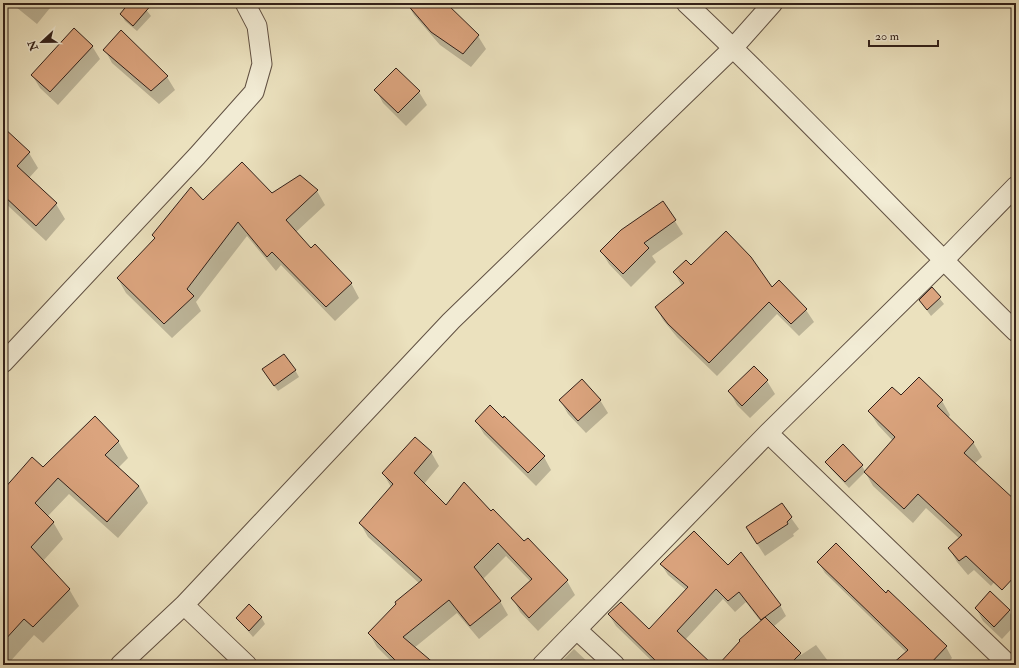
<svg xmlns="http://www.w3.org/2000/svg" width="1019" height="668" font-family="'IM FELL Double Pica',serif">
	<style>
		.shadow { fill: #0003 }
		.building { fill: #dba47e; stroke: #322019 }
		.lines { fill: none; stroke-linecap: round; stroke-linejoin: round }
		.street-casing { stroke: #605042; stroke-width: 21 }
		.street { stroke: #f2ecd5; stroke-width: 19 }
	</style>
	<rect width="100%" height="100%" fill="#ebe1be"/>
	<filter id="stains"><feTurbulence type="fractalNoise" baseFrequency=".005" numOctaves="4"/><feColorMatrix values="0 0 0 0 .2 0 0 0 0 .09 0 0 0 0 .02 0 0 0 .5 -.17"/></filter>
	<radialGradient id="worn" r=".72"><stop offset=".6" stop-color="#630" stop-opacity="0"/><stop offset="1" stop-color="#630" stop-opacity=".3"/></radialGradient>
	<!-- shadow -->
	<path class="shadow" d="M11 3H54L37 24Z
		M131 3H141L151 16 137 31 125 21 121 14Z
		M407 3H445L478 36 486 49 471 67 440 45 414 15Z
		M121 32 167 77 175 90 159 104 112 63 105 50Z
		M92 46 100 59 58 105 40 88 32 75Z
		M376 90 419 92 427 105 406 126 383 103Z
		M3 142 29 153 38 168 29 178 56 204 65 219 46 241 4 202 3 203Z
		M317 191 325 205 296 232 311 249 351 283 359 298 335 321 281 265 276 271 247 236 196 302 201 311 172 338 126 293 118 279 202 202Z
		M663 202 683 234 652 256 656 262 631 287 609 264 601 251Z
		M691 267 772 288 779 281 806 310 814 322 799 336 777 314 717 376 677 337 663 320 656 307 682 286 674 272Z
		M932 289 944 304 931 316 920 301Z
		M295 370 299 377 278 391 267 376Z
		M767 381 775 394 750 418 737 405 730 392Z
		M901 397 942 401 950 415 948 418 973 442 982 457 974 464 1016 502V556L991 586 974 570 968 575 957 562 949 548 960 539 926 508 913 523 873 486 865 472 849 488 830 468 826 462 862 466 865 471 893 441 878 425 869 411Z
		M560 400H600L608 413 586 433 568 414Z
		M476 421 544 457 551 470 536 486 484 434Z
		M118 441 128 458 118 468 139 486 148 503 118 538 69 494 47 517 53 522 63 539 43 561 69 589 79 606 43 643 34 635 7 665H3V492L43 469Z
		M431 452 439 466 424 484 446 506 491 513 524 543 528 539 567 581 575 595 538 631 520 612 513 599 531 582 506 556 482 580 500 601 508 615 479 639 457 613 414 648 430 665H393L394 664 377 647 369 633 420 584 368 537 360 523 391 487 383 473Z
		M781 504 799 529 793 534 794 536 765 556 747 528Z
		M818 562 886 594 946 647 952 658 946 665H893L907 653 825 573Z
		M661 564 728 567 780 605 786 616 773 627 801 655 816 645 831 665H719L761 622 746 602 735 612 723 599 685 640 711 665H656L616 626 609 615 649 630 686 590 668 575Z
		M976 608 1009 611 1016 624 1002 639 983 621Z
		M261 617 265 624 253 637 237 618Z
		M574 649 591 665H558Z"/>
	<!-- building -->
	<path class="building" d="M129 3H153L133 26 120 14Z
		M406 3H446L479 35 463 54 431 32Z
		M74 28 93 46 50 92 31 75Z
		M121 30 168 76 151 91 103 50Z
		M396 68 420 91 398 113 374 90Z
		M3 127 30 152 17 166 57 203 36 226 3 195Z
		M242 162 272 193 300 175 318 190 286 220 311 248 315 244 352 283 326 307 272 252 267 257 238 222 187 289 194 296 164 324 117 278 155 238 152 235 191 187 203 200Z
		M663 201 676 220 644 243 649 248 623 274 600 251 621 230Z
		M726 231 751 257 772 287 779 280 807 309 791 324 769 302 709 363 668 324 655 307 684 283 673 272 686 260 691 265Z
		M932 287 941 297 927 310 919 300Z
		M284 354 296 370 274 386 262 369Z
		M754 366 768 380 742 406 728 391Z
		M919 377 943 400 937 406 974 442 964 453 1016 501V575L1002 590 966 556 959 561 948 548 962 535 918 494 904 509 864 472 895 437 868 411 892 387 901 395Z
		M582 379 601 400 578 421 559 400Z
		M490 405 503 418 504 416 545 456 528 473 475 421Z
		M95 416 119 441 105 455 139 486 107 522 58 478 35 503 54 522 31 547 70 589 33 627 24 619 3 642V490L32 457 43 467Z
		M415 437 432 452 414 473 446 505 464 482 491 511 493 509 524 541 528 538 568 580 529 618 511 598 532 579 498 543 474 567 501 601 470 626 449 600 403 637 436 665H400L368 633 396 604 395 602 422 580 359 523 393 484 382 473Z
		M843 444 863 465 845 482 825 462Z
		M782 503 792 517 787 522 788 524 757 544 746 527Z
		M694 531 728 565 741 552 781 605 761 620 739 592 728 601 716 589 677 631 713 665H660L608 614 621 602 649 629 688 587 660 564Z
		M836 543 886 593 888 590 947 646 929 665H891L908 650 817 562Z
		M990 591 1010 610 994 627 975 608Z
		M249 604 262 617 249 631 236 618Z
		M765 617 801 653 789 665H718L740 641 739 640Z"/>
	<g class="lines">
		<defs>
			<path id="street" d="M686 3C799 109 905 224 1016 332
				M3 363 197 156 254 92 262 64 257 26 245 3
				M768 433 1009 665
				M184 605 247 665
				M577 630 615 665
				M120 665 184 605 451 321 733 48 773 3
				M542 665 768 433 943 261 1016 186"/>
		</defs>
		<!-- street casing -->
		<use href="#street" class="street-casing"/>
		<!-- street -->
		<use href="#street" class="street"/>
	</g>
	<!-- margin -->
	<rect width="1019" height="668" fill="none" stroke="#ebe1be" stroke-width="16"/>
	<rect x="4" y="4" width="1011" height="660" fill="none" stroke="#322019" stroke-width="2"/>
	<rect x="8" y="8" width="1003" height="652" fill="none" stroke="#322019"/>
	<!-- north arrow -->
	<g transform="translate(42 42) rotate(248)" stroke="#f2ecd5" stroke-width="3" paint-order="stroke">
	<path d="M0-3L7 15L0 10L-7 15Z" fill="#322019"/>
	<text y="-6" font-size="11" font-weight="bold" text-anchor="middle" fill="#322019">N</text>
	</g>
	<!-- scale -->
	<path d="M869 40v6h69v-6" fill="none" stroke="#322019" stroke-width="2"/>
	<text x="875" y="40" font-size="12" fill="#322019" stroke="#f2ecd5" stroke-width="3" paint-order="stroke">20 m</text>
	<rect width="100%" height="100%" filter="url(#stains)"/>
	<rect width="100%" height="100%" fill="url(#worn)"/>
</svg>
